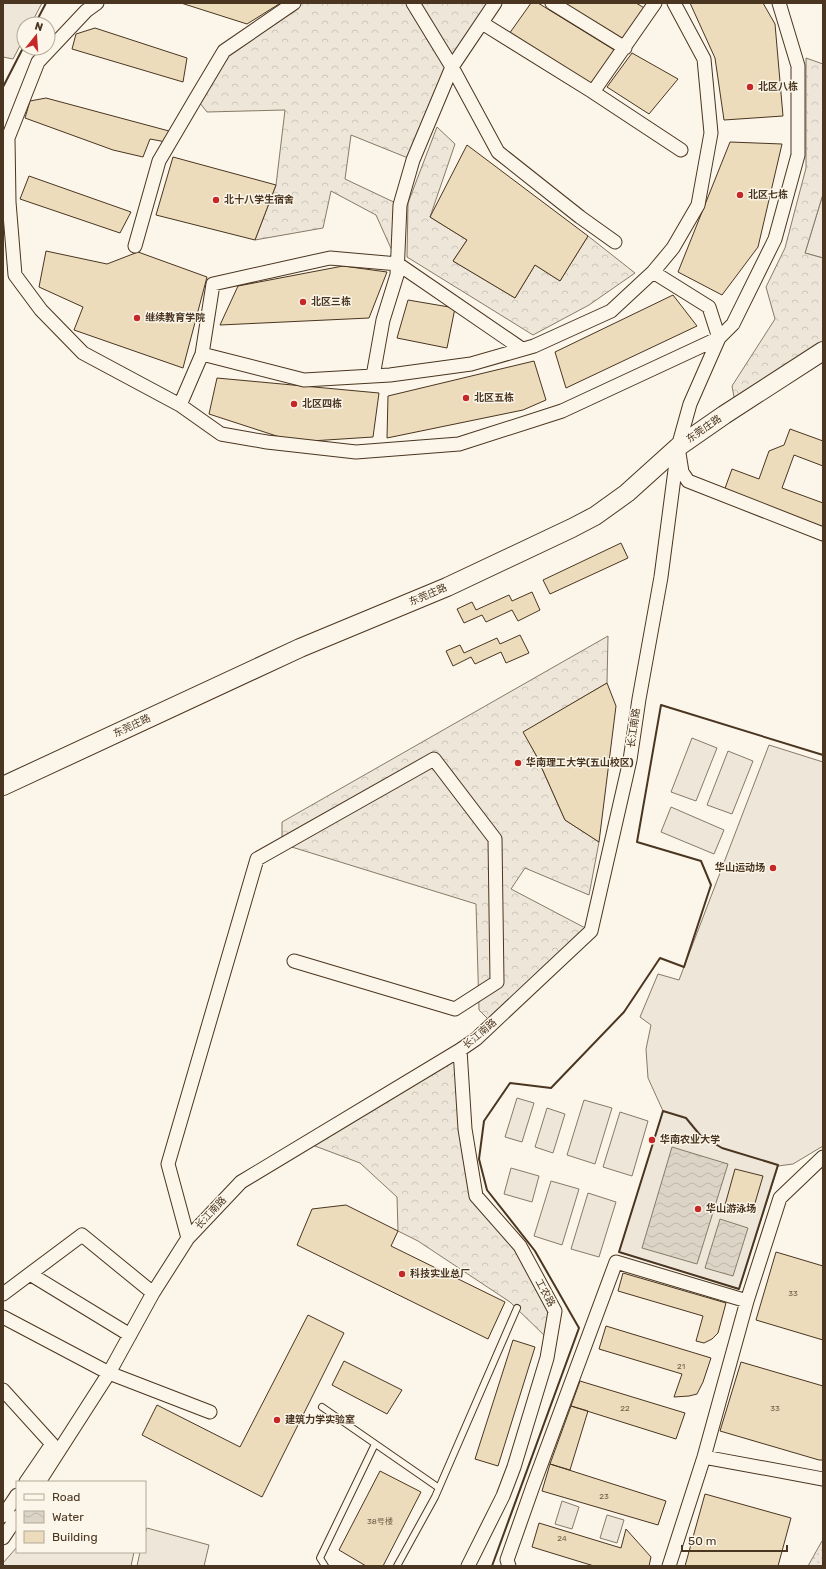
<svg xmlns="http://www.w3.org/2000/svg" width="826" height="1569" font-family="Rubik,'Noto Sans SC',sans-serif">
	<style>
		.grass { fill: #ede6d9; stroke: #887966 }
		.forest { fill: url(#forest-crowns); stroke: #887966 }
		.park { fill: url(#park-dots); stroke: #887966 }
		.water { fill: url(#water-waves); stroke: #887966 }
		.building { fill: #ecdcbc; stroke: #4a3520 }
		.lines { fill: none; stroke-linecap: round; stroke-linejoin: round }
		.lane-casing { stroke: #4a3520; stroke-width: 8 }
		.street-casing { stroke: #4a3520; stroke-width: 15 }
		.secondary-casing { stroke: #4a3520; stroke-width: 20 }
		.lane { stroke: #fbf6e9; stroke-width: 6 }
		.street { stroke: #fbf6e9; stroke-width: 13 }
		.secondary { stroke: #fbf6e9; stroke-width: 18 }
		.wall { stroke: #4a3520; stroke-width: 2 }
		.poi-dot { fill: #c62828; stroke: #fbf6e9; stroke-width: 1.5 }
		.labels { text-anchor: middle; dominant-baseline: central; stroke-width: 3; stroke-linejoin: round; paint-order: stroke }
		.number-label { font-size: 8px; fill: #725f47 }
		.poi-label { font-size: 10px; font-weight: bold; fill: #4a3520; stroke: #fbf6e9; text-anchor: start }
		.street-label { font-size: 10px; fill: #4a3520; stroke: #fbf6e9 }
	</style>
	<defs>
		<pattern id="forest-crowns" width="20" height="18" patternUnits="userSpaceOnUse"><rect width="20" height="18" fill="#ede6d9"/><path d="M2 6a3 3 0 1 1 6 0M12 15a3 3 0 1 1 6 0" fill="none" stroke="#cdc6ba"/></pattern>
		<pattern id="park-dots" width="8" height="8" patternUnits="userSpaceOnUse"><rect width="8" height="8" fill="#ede6d9"/><path d="M2 2h.1M6 6h.1" fill="none" stroke="#cdc6ba" stroke-width="1.8" stroke-linecap="round"/></pattern>
		<pattern id="water-waves" width="16" height="10" patternUnits="userSpaceOnUse"><rect width="16" height="10" fill="#dcd4c6"/><path d="M0 5q4-4 8 0t8 0" fill="none" stroke="#beb7aa"/></pattern>
	</defs>
	<rect width="100%" height="100%" fill="#fbf6e9"/>
	<!-- grass -->
	<path class="grass" d="M3 3H42L31 24H24V38L13 59 3 57Z
		M823 194V258L805 253Z
		M692 738 717 748 696 801 671 792Z
		M769 745 823 762V1146L793 1164 778 1166 739 1289 619 1252 663 1111 648 1078 646 1049 651 1025 640 1017 658 974 679 980Z
		M728 751 753 761 732 814 707 805Z
		M671 807 724 830 714 854 661 832Z
		M517 1098 534 1103 522 1142 505 1137Z
		M584 1100 612 1108 595 1164 567 1155Z
		M547 1108 565 1114 553 1153 535 1147Z
		M620 1112 648 1121 632 1176 603 1167Z
		M511 1168 539 1176 532 1202 504 1194Z
		M551 1181 579 1189 562 1245 534 1236Z
		M588 1193 616 1202 599 1257 571 1249Z
		M562 1501 579 1507 572 1529 555 1524Z
		M607 1515 624 1520 617 1543 600 1538Z
		M147 1528 209 1545 204 1566H137L140 1552H145V1534Z
		M17 1547V1552H134L131 1566H3V1563Z"/>
	<!-- forest -->
	<path class="forest" d="M294 3H496L452 67 413 160 351 135 345 179 400 205 398 264 376 215 331 191 323 228 255 240 276 185 285 110 207 112 196 98 224 51Z
		M806 58 823 64V194L805 253 823 258V347L736 408 732 386 775 319 766 287 785 248 806 168Z
		M437 127 455 144 430 217 467 240 453 261 515 298 535 265 560 281 588 236 635 273 589 305 533 335 407 257 408 203Z
		M608 636 607 683 524 732 536 755 565 820 599 842 589 895 525 868 511 889 591 931 493 1024 479 1010 476 904 282 844V822Z
		M460 1050 476 1196 520 1246 555 1311 550 1341 510 1302 418 1241 398 1231 397 1197 360 1163 307 1143Z"/>
	<!-- park -->
	<path class="park" d="M823 1540V1566H808L822 1541Z"/>
	<!-- water -->
	<path class="water" d="M672 1147 728 1164 697 1264 642 1248Z
		M720 1219 748 1228 733 1276 705 1268Z"/>
	<!-- building -->
	<path class="building" d="M181 3H276L279 4 247 24Z
		M531 3H538L616 51 590 84 509 34Z
		M562 3H636L646 9 624 42Z
		M690 3H763L775 24 783 116 724 120 715 58Z
		M95 28 187 58 183 82 72 49 76 34Z
		M632 53 678 79 649 114 607 87Z
		M46 98 169 131 166 142 150 139 143 157 113 150 25 118 30 101Z
		M730 142 782 144 758 247 722 295 678 272Z
		M467 145 588 236 560 281 535 265 515 298 453 261 467 240 430 217Z
		M173 157 276 185 255 240 156 215Z
		M29 176 131 212 120 233 20 199Z
		M46 251 107 264 138 252 207 277 183 368 74 330 83 307 39 287Z
		M343 266 387 272 369 318 220 325 238 286Z
		M673 295 697 326 566 388 555 352Z
		M408 300 455 308 447 348 397 338Z
		M534 361 546 400 523 410 387 438 388 396Z
		M217 378 379 393 373 437 295 442 209 414Z
		M790 429 823 441V466L794 455 782 488 823 503V527L724 491 732 469 759 479 769 451 784 445Z
		M621 543 628 558 550 594 543 580Z
		M532 592 540 610 518 621 512 610 486 622 482 615 464 623 457 609 472 602 476 610 509 595 512 601Z
		M520 635 529 653 506 663 501 652 475 664 471 657 453 666 446 651 460 645 464 653 497 638 500 644Z
		M607 683 616 706 599 842 565 820 536 755 523 732Z
		M735 1169 763 1176 752 1213 725 1205Z
		M346 1205 398 1231 391 1246 505 1302 488 1339 297 1245 312 1209Z
		M776 1252 823 1266V1340L756 1320Z
		M623 1273 726 1303 718 1333 712 1339 704 1343 696 1341 703 1316 618 1291Z
		M308 1315 344 1333 262 1497 142 1435 157 1405 240 1447Z
		M606 1326 711 1358 703 1382 697 1394 689 1396 674 1397 682 1374 599 1349Z
		M513 1340 535 1347 498 1466 475 1459Z
		M344 1361 402 1390 387 1414 332 1385Z
		M741 1362 823 1386V1460H819L720 1431Z
		M580 1381 685 1413 676 1439 571 1406Z
		M571 1406 588 1411 570 1470 550 1464Z
		M550 1464 666 1501 658 1525 542 1491Z
		M380 1471 421 1492 383 1566H366L339 1550Z
		M705 1494 791 1518 778 1566H685Z
		M539 1523 621 1548 626 1529 651 1557 649 1566H594L532 1547Z"/>
	<g class="lines">
		<defs>
			<path id="lane" d="M322 1407 439 1488
				M325 1566 320 1558 375 1444
				M397 1566 435 1497 517 1308"/>
			<path id="street" d="M97 3 86 11 38 62 8 138 9 202 15 275 41 310 83 353 180 405 221 434 267 442 356 452 459 444 562 411 719 338 709 307 653 272
				M413 3 452 67 498 152 580 217 615 242
				M552 3 625 48
				M655 3 593 92 681 150
				M779 3 798 66V155L775 239 733 324 719 338 690 404 678 447 682 472 688 481 823 534
				M482 23 593 92
				M135 246 159 161 196 98 224 51 294 3
				M202 354 213 284 330 258 398 264 522 349
				M373 376 383 320 397 275 400 205 413 160 452 67 495 3
				M180 405 202 354 304 380 390 375 471 364 534 346 611 311 653 272 673 248 698 205 711 133 704 59 674 3
				M460 1050 465 1129 476 1196 520 1246 555 1311 547 1358 514 1467 503 1496 468 1566
				M188 1238 168 1164 257 859 434 759 495 839 497 982 455 1009 294 961
				M30 1274 130 1335
				M3 1294 82 1235 153 1293
				M3 1317 109 1373 210 1412
				M3 1390 52 1444 26 1482
				M704 1457 823 1479
				M39 1482 109 1373 153 1293 188 1238 241 1182 460 1050 476 1039 591 931 630 760 639 699 661 577 678 447
				M3 1516 17 1495
				M3 1538 17 1517
				M509 1566 507 1560 533 1486 616 1262 747 1301
				M669 1566 704 1457 747 1301 780 1198 823 1157"/>
			<path id="secondary" d="M3 786 300 648 447 587 572 528 595 516 627 493 678 447 724 415 823 351"/>
		</defs>
		<!-- lane casing -->
		<use href="#lane" class="lane-casing"/>
		<!-- street casing -->
		<use href="#street" class="street-casing"/>
		<!-- secondary casing -->
		<use href="#secondary" class="secondary-casing"/>
		<!-- lane -->
		<use href="#lane" class="lane"/>
		<!-- street -->
		<use href="#street" class="street"/>
		<!-- secondary -->
		<use href="#secondary" class="secondary"/>
		<!-- wall -->
		<path class="wall" d="M35 24 46 3
			M3 87 24 46
			M663 1111 686 1118 700 1135 722 1148 778 1165 739 1289 619 1252Z
			M492 1566 579 1328 535 1251 487 1190 479 1159 484 1121 510 1083 551 1088 624 1012 660 958 684 967 711 885 701 861 637 842 661 705 823 755"/>
	</g>
	<!-- markers -->
	<g class="poi-dot">
		<circle cx="750" cy="87" r="4"/>
		<circle cx="740" cy="195" r="4"/>
		<circle cx="216" cy="200" r="4"/>
		<circle cx="303" cy="302" r="4"/>
		<circle cx="137" cy="318" r="4"/>
		<circle cx="466" cy="398" r="4"/>
		<circle cx="294" cy="404" r="4"/>
		<circle cx="518" cy="763" r="4"/>
		<circle cx="773" cy="868" r="4"/>
		<circle cx="652" cy="1140" r="4"/>
		<circle cx="698" cy="1209" r="4"/>
		<circle cx="402" cy="1274" r="4"/>
		<circle cx="277" cy="1420" r="4"/>
	</g>
	<g class="labels">
		<!-- number labels -->
		<g class="number-label">
			<text x="793" y="1293">33</text>
			<text x="681" y="1366">21</text>
			<text x="625" y="1408">22</text>
			<text x="775" y="1408">33</text>
			<text x="604" y="1496">23</text>
			<text x="380" y="1521">38号楼</text>
			<text x="562" y="1538">24</text>
		</g>
		<!-- poi labels -->
		<g class="poi-label">
			<text x="758" y="87">北区八栋</text>
			<text x="748" y="195">北区七栋</text>
			<text x="224" y="200">北十八学生宿舍</text>
			<text x="311" y="302">北区三栋</text>
			<text x="145" y="318">继续教育学院</text>
			<text x="474" y="398">北区五栋</text>
			<text x="302" y="404">北区四栋</text>
			<text x="526" y="763">华南理工大学(五山校区)</text>
			<text x="765" y="868" text-anchor="end">华山运动场</text>
			<text x="660" y="1140">华南农业大学</text>
			<text x="706" y="1209">华山游泳场</text>
			<text x="410" y="1274">科技实业总厂</text>
			<text x="285" y="1420">建筑力学实验室</text>
		</g>
		<!-- street labels -->
		<g class="street-label">
			<text transform="translate(704 429) rotate(-35)">东莞庄路</text>
			<text transform="translate(428 595) rotate(-23)">东莞庄路</text>
			<text transform="translate(132 726) rotate(-25)">东莞庄路</text>
			<text transform="translate(634 728) rotate(-82)">长江南路</text>
			<text transform="translate(480 1034) rotate(-40)">长江南路</text>
			<text transform="translate(211 1213) rotate(-47)">长江南路</text>
			<text transform="translate(545 1293) rotate(62)">工农路</text>
		</g>
	</g>
	<!-- border -->
	<rect width="826" height="1569" fill="none" stroke="#4a3520" stroke-width="8"/>
	<!-- legend -->
	<rect x="16" y="1481" width="130" height="72" fill="#fbf6e9" stroke="#b4a999"/>
	<rect x="24" y="1494" width="20" height="6" fill="#fbf6e9" stroke="#b4a999"/>
	<text x="52" y="1501" font-size="12" fill="#4a3520">Road</text>
	<rect x="24" y="1511" width="20" height="12" fill="url(#water-waves)" stroke="#b4a999"/>
	<text x="52" y="1521" font-size="12" fill="#4a3520">Water</text>
	<rect x="24" y="1531" width="20" height="12" fill="#ecdcbc" stroke="#b4a999"/>
	<text x="52" y="1541" font-size="12" fill="#4a3520">Building</text>
	<!-- north arrow -->
	<g transform="translate(36 36) rotate(17)"><circle r="19" fill="#fbf6e9" stroke="#b4a999"/>
	<path d="M0-3L7 15L0 10L-7 15Z" fill="#c62828"/>
	<text y="-6" font-size="11" font-weight="bold" text-anchor="middle" fill="#4a3520">N</text>
	</g>
	<!-- scale -->
	<path d="M682 1545v6h105v-6" fill="none" stroke="#4a3520" stroke-width="2"/>
	<text x="688" y="1545" font-size="12" fill="#4a3520" stroke="#fbf6e9" stroke-width="3" paint-order="stroke">50 m</text>
</svg>
